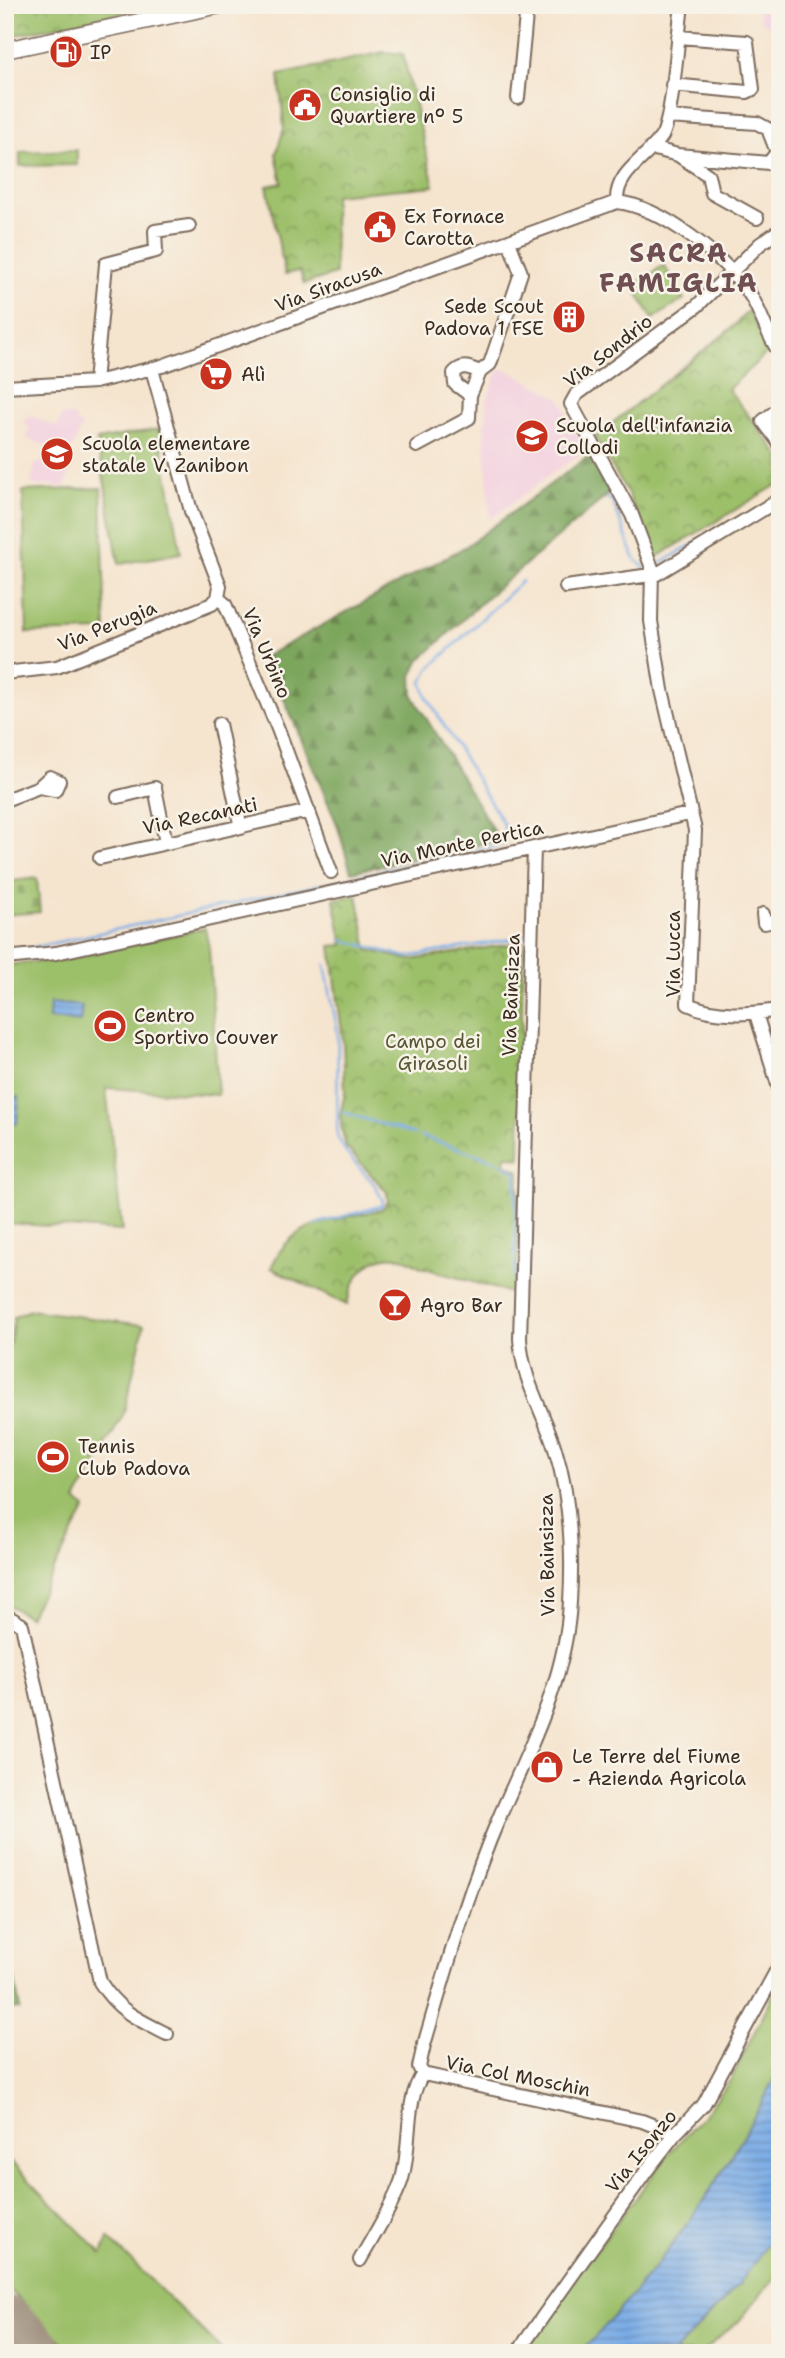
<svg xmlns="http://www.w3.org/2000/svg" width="785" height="2358" font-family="'Shantell Sans',sans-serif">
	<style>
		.built { fill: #f3cfdf }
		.grass { fill: #9cbf69; stroke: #6c7444; stroke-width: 2 }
		.forest { fill: url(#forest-firs); stroke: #5c683e; stroke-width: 2 }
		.cemetery { fill: url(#cemetery-stones); stroke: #6c7444; stroke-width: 2 }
		.park { fill: url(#park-crowns); stroke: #6c7444; stroke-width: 2 }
		.water { fill: url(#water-rules); stroke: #5a6b82; stroke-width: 2 }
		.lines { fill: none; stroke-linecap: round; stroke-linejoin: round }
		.stream { stroke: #7aace6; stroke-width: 2.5 }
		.runway { stroke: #988776; stroke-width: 63 }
		.minor-casing { stroke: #7c6b5c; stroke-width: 16 }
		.major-casing { stroke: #7c6b5c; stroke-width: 19 }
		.minor { stroke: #fff; stroke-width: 12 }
		.major { stroke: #fff; stroke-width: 16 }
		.labels { text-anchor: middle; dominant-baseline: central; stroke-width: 5; stroke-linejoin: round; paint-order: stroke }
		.poi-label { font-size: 19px; fill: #3b2a1e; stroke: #f7f3e8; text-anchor: start }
		.street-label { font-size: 19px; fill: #3b2a1e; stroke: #f7f3e8 }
		.park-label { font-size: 19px; fill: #585734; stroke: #f7f3e8 }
		.district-label { font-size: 26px; font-weight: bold; letter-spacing: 2px; fill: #704f52; stroke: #f7f3e8 }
	</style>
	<defs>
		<pattern id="forest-firs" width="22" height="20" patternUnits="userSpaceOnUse" patternTransform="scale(1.75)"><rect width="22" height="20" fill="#7da65d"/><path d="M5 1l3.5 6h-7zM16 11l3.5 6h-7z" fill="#68874c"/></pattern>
		<pattern id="cemetery-stones" width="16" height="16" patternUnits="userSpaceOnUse" patternTransform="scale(1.75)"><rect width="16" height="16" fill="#9cbf69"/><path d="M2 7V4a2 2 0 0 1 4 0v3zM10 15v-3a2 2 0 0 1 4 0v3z" fill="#809b56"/></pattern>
		<pattern id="park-crowns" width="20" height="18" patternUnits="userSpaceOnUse" patternTransform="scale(1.75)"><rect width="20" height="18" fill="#9cbf69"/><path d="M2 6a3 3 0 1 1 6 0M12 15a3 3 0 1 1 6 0" fill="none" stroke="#809b56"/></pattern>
		<pattern id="water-rules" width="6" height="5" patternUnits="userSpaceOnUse" patternTransform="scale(1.75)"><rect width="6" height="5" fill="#7aace6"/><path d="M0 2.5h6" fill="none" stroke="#658cba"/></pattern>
	</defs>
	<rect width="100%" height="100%" fill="#f7f3e8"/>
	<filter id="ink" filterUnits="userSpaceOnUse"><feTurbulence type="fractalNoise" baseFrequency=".0143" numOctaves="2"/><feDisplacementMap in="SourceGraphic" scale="14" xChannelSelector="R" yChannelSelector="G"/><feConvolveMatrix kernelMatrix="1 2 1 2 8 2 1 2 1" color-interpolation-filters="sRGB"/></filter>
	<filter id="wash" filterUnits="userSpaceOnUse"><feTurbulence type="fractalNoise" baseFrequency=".00686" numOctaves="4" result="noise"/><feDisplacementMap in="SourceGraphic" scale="28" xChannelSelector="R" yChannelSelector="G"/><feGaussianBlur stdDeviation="1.57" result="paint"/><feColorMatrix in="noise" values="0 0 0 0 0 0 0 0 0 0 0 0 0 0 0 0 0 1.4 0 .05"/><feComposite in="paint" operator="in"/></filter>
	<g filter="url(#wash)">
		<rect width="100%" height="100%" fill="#f5e4ce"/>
		<!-- built -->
		<path class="built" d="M758 5H780V32L760 21Z
			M505 369 560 398 585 450 490 519 484 423 487 419 486 402 498 371Z
			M28 415 57 427 62 415H69L76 418 75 422 82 425 66 464 72 467 64 487 44 484 42 487 31 483 35 463 40 464 47 446 26 438 30 428 24 424Z"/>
		<!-- grass -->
		<path class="grass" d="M77 150V165L20 166V152Z
			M664 265 684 299 653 319 633 286Z
			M159 429 181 553 119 564 97 440Z
			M101 488 106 631 27 633 23 491Z
			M205 928 209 947 218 1095 106 1088 122 1231 5 1223V965L64 960Z
			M30 1310 144 1325 124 1413 76 1501 86 1508 29 1617 5 1603V1342L10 1343 14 1317Z
			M780 1981V2271L739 2321 701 2353H524L568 2287 672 2150 704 2115 730 2081Z
			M5 2156 102 2254 108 2238 225 2353H73L5 2285Z"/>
		<!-- forest -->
		<path class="forest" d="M589 456 610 493 486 598 419 661 412 676 413 696 496 835 491 842 351 872 337 824 266 656 465 547Z
			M5 1925 20 2009 5 2010Z"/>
		<!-- cemetery -->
		<path class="cemetery" d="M37 878 40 912 5 915V882Z"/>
		<!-- park -->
		<path class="park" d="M5 5H162L5 37Z
			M384 52 403 54 434 186 334 195 335 274 304 284 300 271 285 274 267 186 282 183 276 154 284 128 279 75Z
			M748 311 769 351 728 389 780 456V483L655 558 628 494 595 437 733 327Z
			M357 895 368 950 410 960 523 942 520 1159 507 1155 504 1164 519 1171 517 1295 421 1267C384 1242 355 1265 347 1305L271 1268C293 1216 335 1223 382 1209L388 1202 387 1192 346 1147 342 1130 340 1115 345 1093 343 1041 331 946 343 945 334 899Z"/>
		<!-- water -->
		<path class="water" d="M50 1003 82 1006 80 1022 49 1019Z
			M5 1096 19 1097 17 1124 5 1123Z
			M780 2067V2225L775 2234 739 2284 674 2353H580C662 2268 728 2174 780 2067Z"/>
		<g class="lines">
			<!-- stream -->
			<path class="stream" d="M607 498 612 501 635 559 645 568
				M659 564 726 525
				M342 940 354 943
				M358 944 407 957 524 937
				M22 950 505 844 504 825 427 697 422 682 430 668 522 581
				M342 1112 414 1134
				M420 1136 497 1161
				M501 1163 516 1172 515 1257
				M316 1224 381 1206 383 1201 375 1185 347 1154 337 1136 338 1034 325 965
				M514 1292 515 1262"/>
			<!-- runway -->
			<path class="runway" d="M5 2327 31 2353"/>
		</g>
	</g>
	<g filter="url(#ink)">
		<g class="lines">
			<defs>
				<path id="minor" d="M672 85 747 92 753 89 747 42 678 37
					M518 98 527 5
					M668 117 757 123 768 129 777 152 769 163 678 155 708 175 712 193 757 218
					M651 148 678 155
					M617 202C615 172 648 158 662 136 673 116 678 33 682 5
					M780 230 760 244 697 306 576 395 571 404 632 515 652 568 651 621 662 690 695 830 688 1004C715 1017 750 1014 780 1010
					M152 369 191 511 220 586 218 598
					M480 372C470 368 463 363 454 373L455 384 470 395 480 372 490 364 521 273 509 242
					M95 382 106 264 156 251 155 231 189 226
					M5 387 95 382 162 366 617 202C662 207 726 258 751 296 762 314 767 336 780 353
					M780 408 763 421 780 444
					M417 446 469 418 470 395
					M566 587 657 574 780 499
					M218 598 225 604 278 729 331 872
					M5 673 57 667 212 604 218 598
					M219 724 241 828
					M118 797 155 788 166 843
					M5 800 39 787 50 777 59 781 55 790 39 787
					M100 858 309 811
					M763 914 764 923 780 920
					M5 935 9 958
					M5 958 56 953 689 814
					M756 1014 780 1091
					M5 1615 22 1625 100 1982C118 2011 137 2019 167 2034
					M423 2074 419 2067 424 2045C446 1970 468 1890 499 1818 529 1749 566 1680 570 1602 573 1552 570 1497 555 1449 543 1409 523 1383 520 1339L534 848
					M423 2074 642 2121 675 2134
					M360 2260C374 2235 391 2209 401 2182 412 2151 404 2099 423 2074
					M517 2353 647 2170 675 2134 704 2104 780 1964"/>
				<path id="major" d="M5 50 220 5"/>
			</defs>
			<!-- minor casing -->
			<use href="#minor" class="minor-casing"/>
			<!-- major casing -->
			<use href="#major" class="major-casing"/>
			<!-- minor -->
			<use href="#minor" class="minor"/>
			<!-- major -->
			<use href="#major" class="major"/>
		</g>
	</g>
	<!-- icons -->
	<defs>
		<symbol id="fuel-disc" viewBox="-11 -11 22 22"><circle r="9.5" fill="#c8321e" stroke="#f7f3e8"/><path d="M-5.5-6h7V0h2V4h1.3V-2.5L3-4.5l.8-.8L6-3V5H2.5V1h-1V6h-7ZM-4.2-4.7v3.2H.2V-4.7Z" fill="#fff"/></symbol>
		<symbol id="civic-disc" viewBox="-11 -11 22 22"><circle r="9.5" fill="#c8321e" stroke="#f7f3e8"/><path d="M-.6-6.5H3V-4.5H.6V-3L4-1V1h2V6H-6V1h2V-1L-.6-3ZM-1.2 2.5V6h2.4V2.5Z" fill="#fff"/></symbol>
		<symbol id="building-disc" viewBox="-11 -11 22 22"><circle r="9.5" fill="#c8321e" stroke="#f7f3e8"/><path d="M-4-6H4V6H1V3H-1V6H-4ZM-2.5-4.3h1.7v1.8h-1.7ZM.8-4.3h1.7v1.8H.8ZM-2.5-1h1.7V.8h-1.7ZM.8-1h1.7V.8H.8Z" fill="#fff"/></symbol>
		<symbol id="supermarket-disc" viewBox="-11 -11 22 22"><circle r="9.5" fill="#c8321e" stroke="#f7f3e8"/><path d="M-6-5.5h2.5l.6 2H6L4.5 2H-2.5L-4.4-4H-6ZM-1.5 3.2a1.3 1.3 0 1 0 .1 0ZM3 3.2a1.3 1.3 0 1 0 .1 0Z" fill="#fff"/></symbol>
		<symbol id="school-disc" viewBox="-11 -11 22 22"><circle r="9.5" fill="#c8321e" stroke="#f7f3e8"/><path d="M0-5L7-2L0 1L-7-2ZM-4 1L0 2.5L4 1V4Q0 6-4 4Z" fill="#fff"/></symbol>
		<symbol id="stadium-disc" viewBox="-11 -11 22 22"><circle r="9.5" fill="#c8321e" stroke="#f7f3e8"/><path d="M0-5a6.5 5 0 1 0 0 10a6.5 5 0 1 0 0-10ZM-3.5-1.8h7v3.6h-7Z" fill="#fff"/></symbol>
		<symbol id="bar-disc" viewBox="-11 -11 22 22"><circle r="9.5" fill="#c8321e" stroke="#f7f3e8"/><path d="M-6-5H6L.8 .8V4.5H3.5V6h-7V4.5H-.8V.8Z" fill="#fff"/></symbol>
		<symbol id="shop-disc" viewBox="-11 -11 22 22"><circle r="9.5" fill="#c8321e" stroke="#f7f3e8"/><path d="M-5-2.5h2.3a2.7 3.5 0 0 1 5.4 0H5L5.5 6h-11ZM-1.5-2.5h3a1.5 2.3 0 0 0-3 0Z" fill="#fff"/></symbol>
	</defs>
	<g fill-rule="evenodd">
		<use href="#fuel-disc" x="47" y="33" width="38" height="38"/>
		<use href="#civic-disc" x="286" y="86" width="38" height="38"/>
		<use href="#civic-disc" x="361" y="208" width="38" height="38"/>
		<use href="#building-disc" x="550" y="298" width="38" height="38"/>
		<use href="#supermarket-disc" x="197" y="355" width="38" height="38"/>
		<use href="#school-disc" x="513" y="417" width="38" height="38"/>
		<use href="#school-disc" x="38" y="435" width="38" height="38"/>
		<use href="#stadium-disc" x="91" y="1007" width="38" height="38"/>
		<use href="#bar-disc" x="376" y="1286" width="38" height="38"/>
		<use href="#stadium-disc" x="34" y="1438" width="38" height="38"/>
		<use href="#shop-disc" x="528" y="1748" width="38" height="38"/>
	</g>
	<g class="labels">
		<!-- poi labels -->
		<g class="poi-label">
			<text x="90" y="52">IP</text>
			<text x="330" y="94">Consiglio di<tspan x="330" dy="22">Quartiere n° 5</tspan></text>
			<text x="404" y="216">Ex Fornace<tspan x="404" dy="22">Carotta</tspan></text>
			<text x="544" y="306" text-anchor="end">Sede Scout<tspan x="544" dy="22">Padova 1 FSE</tspan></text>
			<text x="241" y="374">Alì</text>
			<text x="556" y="425">Scuola dell'infanzia<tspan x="556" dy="22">Collodi</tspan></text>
			<text x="82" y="443">Scuola elementare<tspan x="82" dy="22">statale V. Zanibon</tspan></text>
			<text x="134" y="1015">Centro<tspan x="134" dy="22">Sportivo Couver</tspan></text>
			<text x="420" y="1305">Agro Bar</text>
			<text x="78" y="1446">Tennis<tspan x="78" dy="22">Club Padova</tspan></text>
			<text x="572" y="1756">Le Terre del Fiume<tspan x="572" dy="22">- Azienda Agricola</tspan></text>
		</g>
		<!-- street labels -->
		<g class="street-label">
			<text transform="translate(328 287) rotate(-20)">Via Siracusa</text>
			<text transform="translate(608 351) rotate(-38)">Via Sondrio</text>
			<text transform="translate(107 626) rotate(-22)">Via Perugia</text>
			<text transform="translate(267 653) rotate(67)">Via Urbino</text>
			<text transform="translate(200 816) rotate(-12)">Via Recanati</text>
			<text transform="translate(462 844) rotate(-12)">Via Monte Pertica</text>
			<text transform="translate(673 954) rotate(-90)">Via Lucca</text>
			<text transform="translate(511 995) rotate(-88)">Via Bainsizza</text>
			<text transform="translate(547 1555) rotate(-91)">Via Bainsizza</text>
			<text transform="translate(518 2076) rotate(11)">Via Col Moschin</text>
			<text transform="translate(641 2151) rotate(-51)">Via Isonzo</text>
		</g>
		<!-- park labels -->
		<g class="park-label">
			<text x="433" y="1041">Campo dei<tspan x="433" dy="22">Girasoli</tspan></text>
		</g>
		<!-- district labels -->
		<g class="district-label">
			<text x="679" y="252">SACRA<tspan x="679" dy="30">FAMIGLIA</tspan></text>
		</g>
	</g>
	<!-- margin -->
	<rect width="785" height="2358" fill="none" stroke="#f7f3e8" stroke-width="28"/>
</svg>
